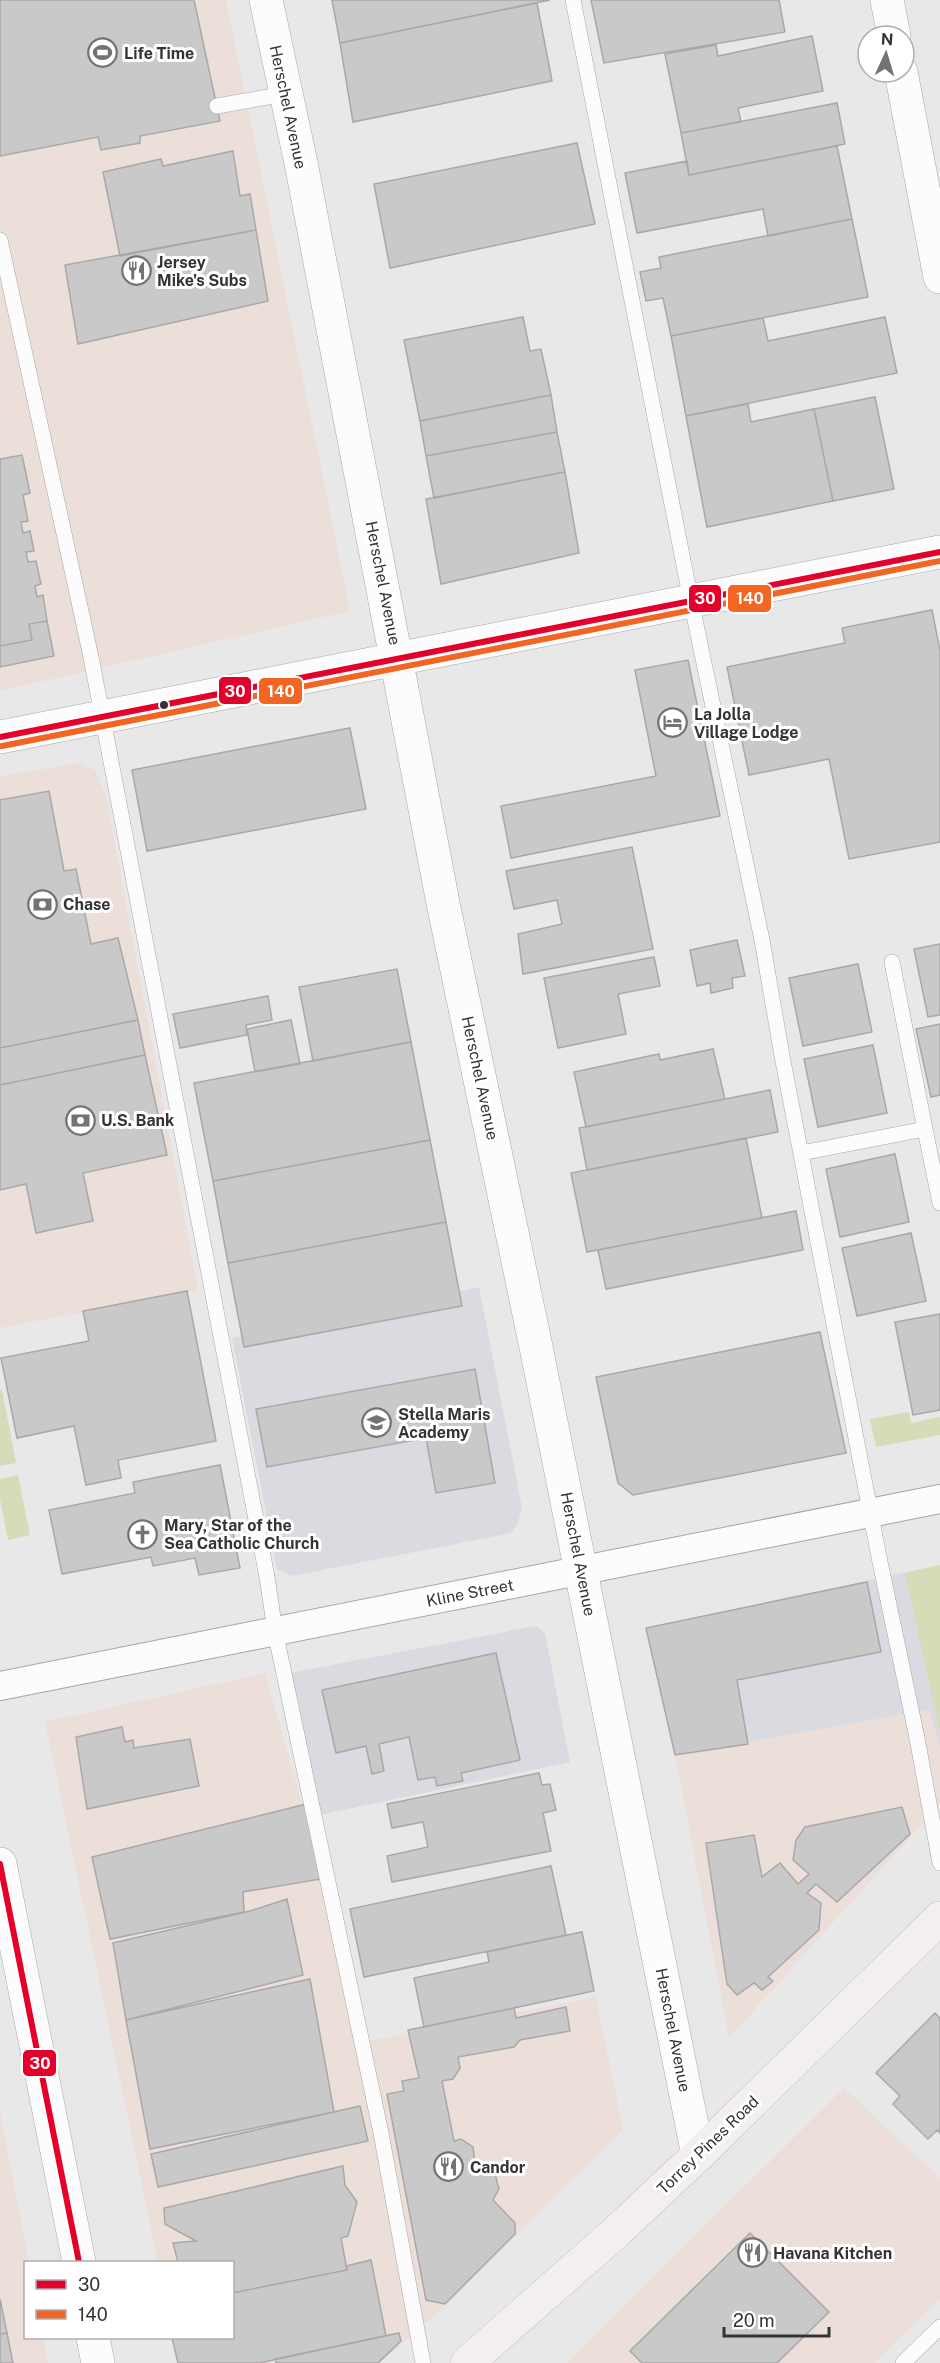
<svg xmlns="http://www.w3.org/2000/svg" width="940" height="2363" font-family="'Public Sans',sans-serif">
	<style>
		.commercial { fill: #ecdfd9 }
		.built { fill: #dadbe1 }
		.green { fill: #d7dbb8 }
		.building { fill: #cac9ca; stroke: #a9a8a9; stroke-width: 1.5 }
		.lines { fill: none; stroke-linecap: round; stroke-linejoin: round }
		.lane-casing { stroke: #a6a6a7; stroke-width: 16 }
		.street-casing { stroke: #a6a6a7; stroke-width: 30 }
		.secondary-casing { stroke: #a6a6a7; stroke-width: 34 }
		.primary-casing { stroke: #c3c3c3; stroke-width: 34 }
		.lane { stroke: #fcfcfc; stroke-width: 15 }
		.street { stroke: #fcfcfc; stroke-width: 28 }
		.secondary { stroke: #fcfcfc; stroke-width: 33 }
		.primary { stroke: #f3eeef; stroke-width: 33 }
		.bus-1-casing { stroke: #fff; stroke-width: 10 }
		.bus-2-casing { stroke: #fff; stroke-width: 10 }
		.bus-1 { stroke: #e4002b; stroke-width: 6 }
		.bus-2 { stroke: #f26522; stroke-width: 6 }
		.bus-dot { fill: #343436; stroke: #fff; stroke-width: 2 }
		.labels { text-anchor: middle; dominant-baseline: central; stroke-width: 6; stroke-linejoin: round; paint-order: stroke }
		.poi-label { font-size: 16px; font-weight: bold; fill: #343436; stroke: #fff; text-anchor: start }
		.street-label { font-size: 16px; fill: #343436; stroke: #fff }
		.line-badge { stroke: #fff; stroke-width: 2 }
		.badge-label { font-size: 16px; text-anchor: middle; font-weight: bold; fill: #fff }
	</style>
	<rect width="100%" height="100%" fill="#e8e8e9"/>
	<!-- commercial -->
	<path class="commercial" d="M0 0H226L350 611 0 691Z
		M80 763 95 770 106 796 198 1290 0 1328V776Z
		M265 1673 369 2041 596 1997 623 2130 441 2309 380 2363H177L172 2338H232V2262H158L45 1722Z
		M929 1710 940 1748V1804L729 2038 675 1755Z
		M844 2088 940 2178V2299L875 2363H567Z
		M0 2111 29 2262H26V2338H43L48 2363H0Z"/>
	<!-- built -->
	<path class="built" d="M479 1287 522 1508 518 1523 511 1533 292 1576 277 1569 232 1338Z
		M940 1565V1748L929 1710 675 1755 646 1628Z
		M536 1626 545 1633 570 1762 315 1816 285 1674Z"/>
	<!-- green -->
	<path class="green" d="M0 1390H2L16 1463 0 1466Z
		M909 1412 911 1423 940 1417V1435L876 1447 870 1419Z
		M18 1475 30 1535 8 1540 0 1499V1479Z
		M940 1565V1729H939L905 1573Z"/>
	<!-- building -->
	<path class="building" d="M0 0H194L220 121 140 136V143L101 150 98 137 0 156Z
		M332 0H550L340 43Z
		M591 0H779L785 32 604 63Z
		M537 3 552 81 353 122 340 43Z
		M812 36 823 91 738 108 741 122 681 133 665 54 716 45 718 56Z
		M837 103 845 144 689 175 681 133Z
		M577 143 595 224 390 268 374 184Z
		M837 146 852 219 768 236 763 209 637 233 625 173 687 161 689 175Z
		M233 151 240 196 250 194 256 230 120 256 103 172 161 159 163 166Z
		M852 219 868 297 671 336 663 298 646 301 640 272 661 268 659 257Z
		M256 230 268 301 78 344 65 265Z
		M523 317 530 351 541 349 551 395 420 421 404 340Z
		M885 317 897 373 686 416 671 336 763 318 768 341Z
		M551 395 557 432 426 456 420 421Z
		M875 397 894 489 833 501 814 409Z
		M748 404 751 422 814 409 833 501 707 527 686 416Z
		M557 432 565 472 434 498 426 456Z
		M22 455 30 493 23 495 28 521 21 522 23 533 30 531 34 551 26 552 28 562 36 561 41 584 35 586 37 597 43 595 47 621 29 624 32 640 0 646V459Z
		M565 472 579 553 441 584 426 499Z
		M932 610 940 651V842L849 859 829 759 749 775 727 667 845 643 842 628Z
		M47 621 54 656 0 667V646L32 640 29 624Z
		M688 660 720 816 511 858 501 806 656 776 635 670Z
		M350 728 366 809 147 851 132 770Z
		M49 791 64 871 76 869 91 944 118 938 138 1020 0 1048V800Z
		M632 847 653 949 523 974 518 934 562 924 557 900 514 909 506 871Z
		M737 940 745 976 732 978 733 988 711 993 710 983 697 986 690 950Z
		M940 944V1015L928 1017 914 949Z
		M654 957 660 986 618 994 626 1034 558 1048 544 978Z
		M858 964 872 1032 803 1046 789 978Z
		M397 969 411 1042 313 1061 299 987Z
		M268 996 272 1020 246 1025 247 1035 180 1048 173 1014Z
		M138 1020 145 1055 0 1085V1048Z
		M291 1020 300 1064 255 1072 247 1029Z
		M940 1024V1095L931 1097 916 1029Z
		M411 1042 430 1140 213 1181 194 1083Z
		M873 1045 887 1113 818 1127 804 1059Z
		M713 1049 725 1099 586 1127 574 1072 659 1054 660 1060Z
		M145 1055 167 1155 83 1173 93 1221 36 1233 26 1184 0 1190V1085Z
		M770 1090 778 1132 587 1170 579 1128Z
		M746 1138 762 1218 587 1252 571 1173Z
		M430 1140 446 1222 228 1263 213 1181Z
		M895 1154 909 1222 840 1237 826 1169Z
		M796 1211 803 1250 606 1289 598 1250Z
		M446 1222 462 1306 244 1347 228 1263Z
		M911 1233 926 1301 857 1316 842 1248Z
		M187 1291 216 1441 118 1460 121 1478 86 1485 74 1426 17 1438 1 1358 89 1341 83 1311Z
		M940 1314V1410L913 1415 895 1322Z
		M820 1332 846 1453 633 1495 618 1483 596 1377Z
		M475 1369 495 1483 436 1493 426 1438 267 1467 256 1409Z
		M220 1465 240 1568 199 1575 195 1558 153 1566 151 1557 62 1574 49 1510 135 1493 133 1482Z
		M867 1582 881 1652 737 1680 748 1744 675 1755 646 1628Z
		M496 1653 520 1760 461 1773 463 1781 437 1786 435 1777 418 1780 409 1737 379 1744 384 1771 372 1774 366 1746 336 1753 322 1690Z
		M122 1727 125 1742 133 1740 134 1748 190 1739 199 1786 87 1809 76 1737Z
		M539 1773 542 1785 550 1784 556 1810 543 1813 551 1851 392 1882 387 1856 428 1847 423 1822 392 1828 387 1804Z
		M307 1804 321 1879 243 1892 244 1912 110 1939 92 1857Z
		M902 1807 910 1834 837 1902 816 1884 807 1893 821 1903 819 1930 768 1977 773 1981 762 1990 754 1983 737 1995 727 1984 706 1843 754 1835 762 1877 780 1863 798 1884 809 1874 793 1860 796 1840 805 1827Z
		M551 1866 566 1935 364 1977 350 1909Z
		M287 1899 303 1975 126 2020 113 1943 250 1911Z
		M582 1932 594 1991 424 2027 414 1978 489 1962 487 1952Z
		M310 1979 334 2112 150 2149 126 2020Z
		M566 2007 570 2031 520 2040 514 2047 458 2057 460 2068 453 2079 442 2081 454 2141 461 2139 473 2147 476 2171 486 2169 495 2174 499 2189 493 2200 515 2223V2234L445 2304 426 2300 387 2094 404 2091 402 2081 419 2078 408 2030 514 2008 516 2018Z
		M935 2013 940 2018V2133L937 2130 928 2139 893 2104 900 2096 876 2073Z
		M360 2106 368 2141 158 2187 151 2154Z
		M343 2166 345 2185 357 2202 348 2236 341 2238 347 2270 232 2293V2262H178L173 2243 196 2241 165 2224 164 2208Z
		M750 2233 829 2312 777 2363H642L630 2351Z
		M371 2260 386 2336 259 2363H178L172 2338H232V2293L347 2270 346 2266Z
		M0 2299 7 2333 0 2334Z
		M7 2333 13 2363H0V2334Z
		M399 2333 401 2341 378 2363H276L275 2359Z"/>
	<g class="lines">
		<defs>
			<path id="lane" d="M573 0 691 601 762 940 782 1056 880 1562 917 1738 940 1863
				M217 106 285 94
				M0 240 91 657 267 1577 275 1631 381 2133 423 2363
				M925 1129 940 1203
				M801 1153 925 1129 892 962
				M903 2363 940 2327"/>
			<path id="street" d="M0 1686 940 1499"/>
			<path id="secondary" d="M266 0 301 163 444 908 536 1347 698 2155
				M887 0 894 36
				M901 72 940 277
				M0 737 940 552
				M0 1864 79 2262
				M93 2338 98 2363"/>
			<path id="primary" d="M467 2363 614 2234 698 2155 940 1918"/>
		</defs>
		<!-- lane casing -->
		<use href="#lane" class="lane-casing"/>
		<!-- street casing -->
		<use href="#street" class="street-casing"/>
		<!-- secondary casing -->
		<use href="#secondary" class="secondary-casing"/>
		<!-- primary casing -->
		<use href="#primary" class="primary-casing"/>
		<!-- lane -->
		<use href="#lane" class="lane"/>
		<!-- street -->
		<use href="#street" class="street"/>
		<!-- secondary -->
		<use href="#secondary" class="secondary"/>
		<!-- primary -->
		<use href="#primary" class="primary"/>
		<defs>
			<path id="bus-1" d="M0 737 940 552
				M0 1864 79 2262"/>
			<path id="bus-2" d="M2 746 940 561"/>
		</defs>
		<!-- bus-1 casing -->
		<use href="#bus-1" class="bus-1-casing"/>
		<!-- bus-2 casing -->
		<use href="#bus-2" class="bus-2-casing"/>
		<!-- bus-1 -->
		<use href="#bus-1" class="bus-1"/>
		<!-- bus-2 -->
		<use href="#bus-2" class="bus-2"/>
	</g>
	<!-- icons -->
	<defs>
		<symbol id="stadium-ring" viewBox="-11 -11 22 22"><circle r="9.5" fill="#fff" stroke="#737375" stroke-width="1.5"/><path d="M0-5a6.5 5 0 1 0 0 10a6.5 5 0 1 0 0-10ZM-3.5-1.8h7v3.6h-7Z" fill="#737375"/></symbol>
		<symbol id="restaurant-ring" viewBox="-11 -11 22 22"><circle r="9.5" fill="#fff" stroke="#737375" stroke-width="1.5"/><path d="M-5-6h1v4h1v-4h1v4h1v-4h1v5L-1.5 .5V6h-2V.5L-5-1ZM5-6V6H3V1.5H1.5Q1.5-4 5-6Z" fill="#737375"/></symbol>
		<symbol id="hotel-ring" viewBox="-11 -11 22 22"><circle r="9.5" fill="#fff" stroke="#737375" stroke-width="1.5"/><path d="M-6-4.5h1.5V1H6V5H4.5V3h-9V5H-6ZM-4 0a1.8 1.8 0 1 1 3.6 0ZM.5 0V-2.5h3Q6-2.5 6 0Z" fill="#737375"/></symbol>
		<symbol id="bank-ring" viewBox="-11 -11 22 22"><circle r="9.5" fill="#fff" stroke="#737375" stroke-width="1.5"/><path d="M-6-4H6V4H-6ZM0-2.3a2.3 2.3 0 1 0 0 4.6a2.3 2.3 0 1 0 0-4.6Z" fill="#737375"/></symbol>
		<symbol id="school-ring" viewBox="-11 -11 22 22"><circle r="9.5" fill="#fff" stroke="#737375" stroke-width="1.5"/><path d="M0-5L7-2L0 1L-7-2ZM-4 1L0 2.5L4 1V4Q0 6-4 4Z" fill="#737375"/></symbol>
		<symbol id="church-ring" viewBox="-11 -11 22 22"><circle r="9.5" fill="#fff" stroke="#737375" stroke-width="1.5"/><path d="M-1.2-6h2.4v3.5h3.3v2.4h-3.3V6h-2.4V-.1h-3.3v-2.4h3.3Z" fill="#737375"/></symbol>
	</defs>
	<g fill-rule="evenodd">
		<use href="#stadium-ring" x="86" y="36" width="33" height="33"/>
		<use href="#restaurant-ring" x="120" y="254" width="33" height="33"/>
		<use href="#hotel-ring" x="656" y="706" width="33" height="33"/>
		<use href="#bank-ring" x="26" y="888" width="33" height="33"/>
		<use href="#bank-ring" x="64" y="1104" width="33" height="33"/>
		<use href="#school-ring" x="360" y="1406" width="33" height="33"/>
		<use href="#church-ring" x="126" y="1518" width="33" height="33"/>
		<use href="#restaurant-ring" x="432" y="2150" width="33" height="33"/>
		<use href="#restaurant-ring" x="736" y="2236" width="33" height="33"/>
	</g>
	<!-- markers -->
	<circle class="bus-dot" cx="164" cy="705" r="5"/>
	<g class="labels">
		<!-- poi labels -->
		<g class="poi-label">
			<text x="124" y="53">Life Time</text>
			<text x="157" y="262">Jersey<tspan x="157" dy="18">Mike's Subs</tspan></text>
			<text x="694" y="714">La Jolla<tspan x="694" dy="18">Village Lodge</tspan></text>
			<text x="63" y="904">Chase</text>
			<text x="101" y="1120">U.S. Bank</text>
			<text x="398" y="1414">Stella Maris<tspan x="398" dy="18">Academy</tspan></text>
			<text x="164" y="1525">Mary, Star of the<tspan x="164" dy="18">Sea Catholic Church</tspan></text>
			<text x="470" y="2167">Candor</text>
			<text x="773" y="2253">Havana Kitchen</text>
		</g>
		<!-- street labels -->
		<g class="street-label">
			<text transform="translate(288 107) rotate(78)">Herschel Avenue</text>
			<text transform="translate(383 583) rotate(79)">Herschel Avenue</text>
			<text transform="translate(480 1078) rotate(78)">Herschel Avenue</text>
			<text transform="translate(578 1554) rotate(79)">Herschel Avenue</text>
			<text transform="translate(470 1593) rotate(-11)">Kline Street</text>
			<text transform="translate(673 2030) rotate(79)">Herschel Avenue</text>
			<text transform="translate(708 2145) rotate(-44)">Torrey Pines Road</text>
		</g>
	</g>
	<g class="line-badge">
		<rect x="688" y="584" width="34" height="29" rx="6" fill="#e4002b"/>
		<rect x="727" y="584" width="45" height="29" rx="6" fill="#f26522"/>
		<rect x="218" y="676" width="34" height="29" rx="6" fill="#e4002b"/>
		<rect x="258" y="677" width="45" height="28" rx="6" fill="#f26522"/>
		<rect x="22" y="2049" width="35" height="28" rx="6" fill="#e4002b"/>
	</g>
	<g class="badge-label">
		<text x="705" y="604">30</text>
		<text x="750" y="604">140</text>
		<text x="235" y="697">30</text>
		<text x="281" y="697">140</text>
		<text x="40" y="2069">30</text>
	</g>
	<!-- legend -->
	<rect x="24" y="2261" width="210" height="78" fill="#ffffff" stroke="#aeaeaf" stroke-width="1.5"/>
	<rect x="36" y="2280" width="30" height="9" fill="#e4002b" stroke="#aeaeaf" stroke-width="1.5"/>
	<text x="78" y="2291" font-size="18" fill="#343436">30</text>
	<rect x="36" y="2310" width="30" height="9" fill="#f26522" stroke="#aeaeaf" stroke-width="1.5"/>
	<text x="78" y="2321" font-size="18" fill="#343436">140</text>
	<!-- north arrow -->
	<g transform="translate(886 54) rotate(4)"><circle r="28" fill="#ffffff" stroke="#aeaeaf" stroke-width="1.5"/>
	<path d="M0-4.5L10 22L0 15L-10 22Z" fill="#737375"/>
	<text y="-9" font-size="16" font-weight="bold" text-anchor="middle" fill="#343436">N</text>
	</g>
	<!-- scale -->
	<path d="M724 2327v9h105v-9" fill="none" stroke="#343436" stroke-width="3"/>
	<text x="733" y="2327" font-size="18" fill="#343436" stroke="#ffffff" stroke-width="4.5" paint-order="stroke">20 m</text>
</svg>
